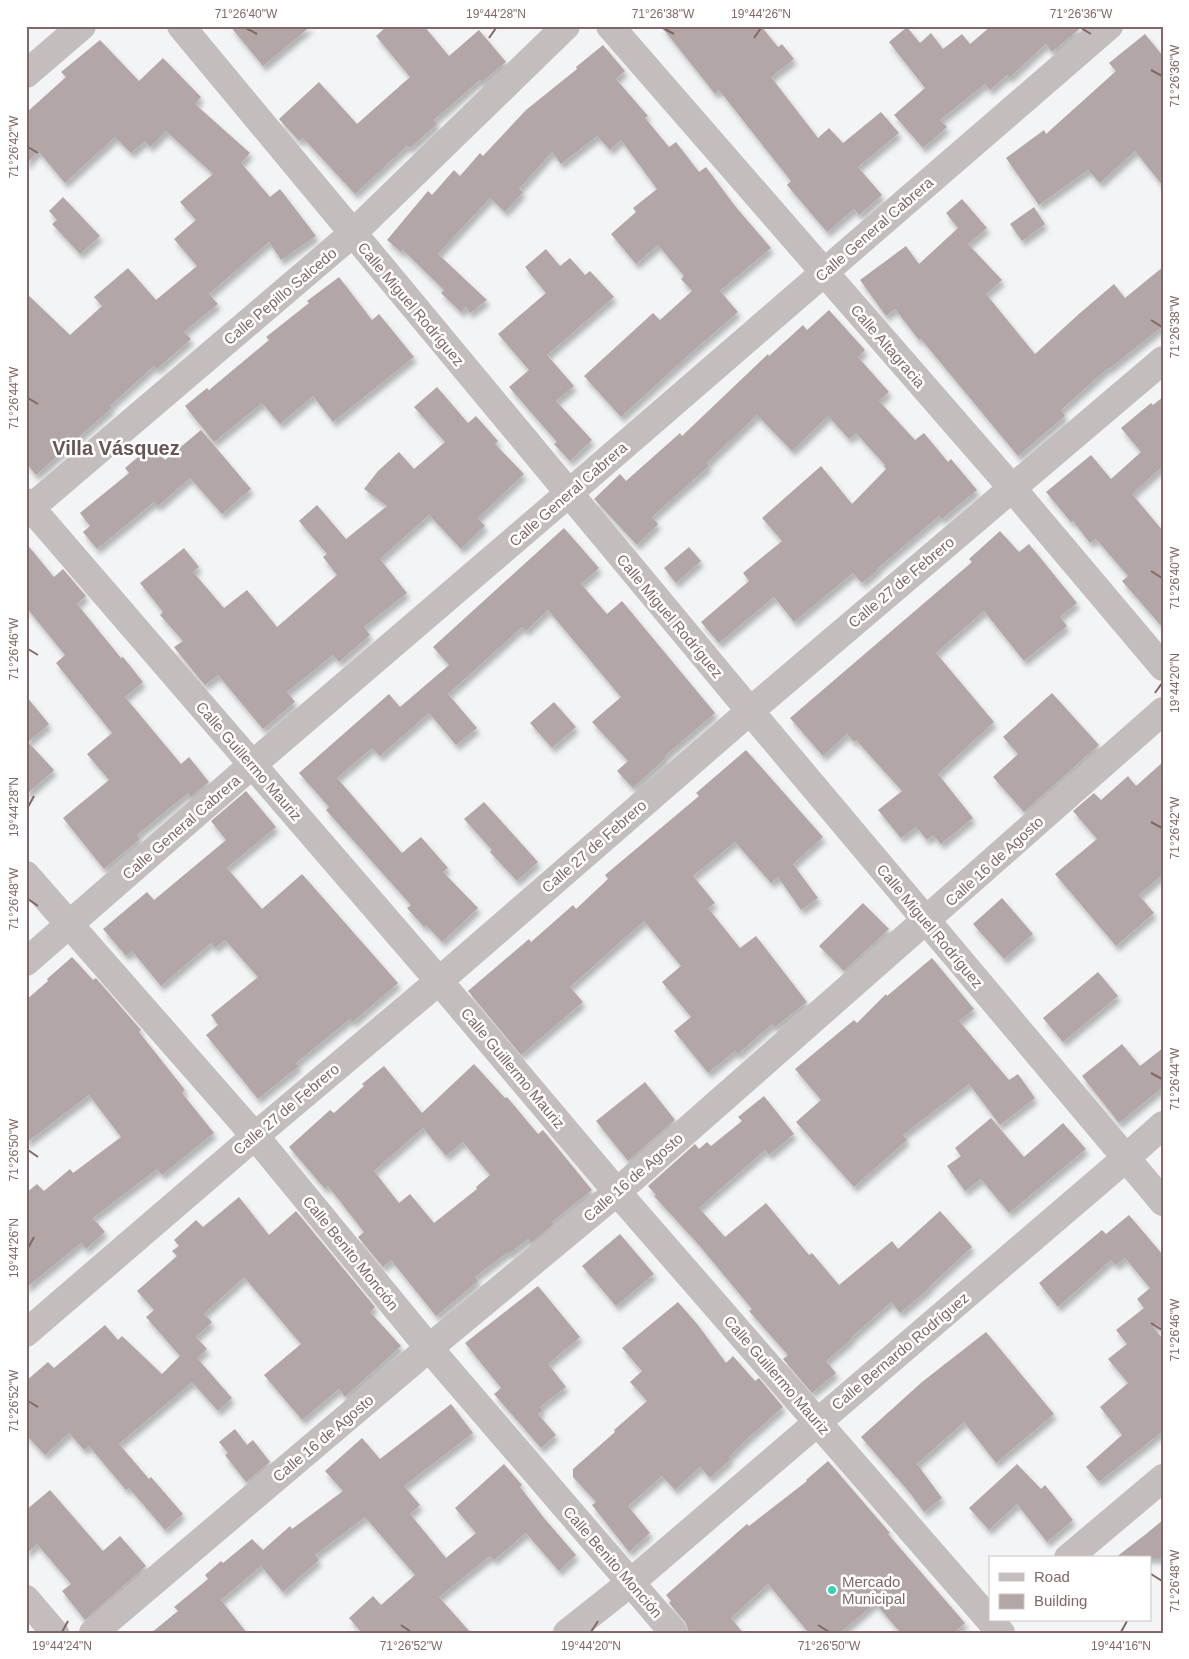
<svg xmlns="http://www.w3.org/2000/svg" width="1189" height="1659" font-family="Arial,sans-serif">
	<style>
		.building { fill: #b2a6a6; fill-rule: evenodd; filter: url(#shadow) }
		.lines { fill: none; stroke-linecap: round; stroke-linejoin: round }
		.minor { stroke: #c4bdbd; stroke-width: 28 }
		.ticks { fill: none; stroke: #816867; stroke-width: 2 }
		.poi-dot { fill: #36d3b6; stroke: #fff; stroke-width: 2 }
		.labels { text-anchor: middle; dominant-baseline: central; stroke-width: 5; stroke-linejoin: round; paint-order: stroke }
		.street-label { font-size: 15px; fill: #816867; stroke: #fff }
		.poi-label { font-size: 15px; fill: #816867; stroke: #fff; text-anchor: start }
		.district-label { font-size: 20px; font-weight: bold; fill: #675555; stroke: #fff }
		.neatline { fill: none; stroke: #816867; stroke-width: 2 }
		.ticks-label { font-size: 12px; text-anchor: middle; fill: #816867 }
	</style>
	<defs>
		<filter id="shadow"><feDropShadow dx="3" dy="5.5" stdDeviation="2.5" flood-color="#0004"/></filter>
	</defs>
	<rect width="100%" height="100%" fill="#f3f4f6"/>
	<!-- building -->
	<path class="building" d="M230 26H311L263 66Z
		M387 26H424L449 56 479 30 506 62 482 82 480 80 434 120 437 124 410 148 407 146 355 194 303 138 299 141 279 119 319 82 357 124 410 77 376 36Z
		M661 26H761L778 47 782 44 794 59 771 77 818 138 829 128 843 143 881 112 899 133 858 167 882 195 859 215 854 209 827 232 787 185 791 181 719 90 715 94Z
		M991 26H1083L1052 52 1046 44 1009 78 1007 75 990 90 985 84 940 120 947 127 923 148 894 115 925 88 889 42 907 27 920 43 931 33 943 49 962 34 970 44Z
		M1145 34 1163 56V186L1135 151 1100 183 1088 170 1039 205 1006 158 1044 130 1046 134 1116 71 1109 63Z
		M100 40 139 81 163 58 201 97 195 104 250 153 241 163 270 197 280 189 316 236 281 260 269 242 209 294 218 304 184 332 191 339 157 369 154 366 110 406 112 408 36 475 26 463V293L70 335 102 306 94 297 128 268 156 300 197 266 174 239 196 220 180 202 213 174 166 131 150 147 145 141 131 153 115 137 65 183 38 151 26 165V113L66 77 61 72Z
		M603 45 625 71 616 79 648 116 645 118 669 147 676 142 699 172 706 167 735 206 771 248 720 291 738 312 692 352 621 417 584 376 653 313 660 320 692 291 681 279 684 276 658 245 636 264 611 234 636 212 633 208 657 189 621 140 610 150 597 136 561 164 552 152 519 189 523 192 505 212 490 198 438 254 487 300 470 313 466 307 461 312 441 293 444 290 403 250 401 252 387 240 428 191 432 195 454 170 460 176 480 153 483 156 526 110 577 69 576 67Z
		M63 197 100 236 80 254 52 224 57 220 49 211Z
		M962 199 987 228 968 244 1002 280 986 294 1035 354 1080 313 1114 284 1125 298 1163 267V326L1109 369 1108 368 1061 410 1065 416 1018 456 921 339 919 340 895 309 886 316 860 280 906 246 919 264 958 228 946 213Z
		M1034 207 1045 224 1022 241 1010 224Z
		M546 249 560 266 570 258 585 275 590 271 614 297 547 355 574 386 556 401 592 440 570 461 554 444 557 442 509 387 529 370 498 334 546 293 525 267Z
		M339 277 372 320 379 314 414 357 333 422 313 396 280 424 262 403 214 442 185 406 207 388 209 390 269 340 266 337 309 303 307 301Z
		M829 310 865 350 858 357 889 392 879 401 915 440 924 433 948 462 951 459 977 490 942 519 939 516 877 569 878 570 862 583 853 573 794 622 774 597 719 643 701 622 749 581 743 573 782 541 762 518 821 466 852 504 886 469 884 466 885 465 856 433 849 439 828 416 792 451 757 415 707 463 709 466 652 517 658 524 637 545 594 499 620 474 626 481 680 433 682 436 768 354 769 356 803 325 807 330Z
		M437 387 468 423 476 416 498 441 495 444 524 474 478 518 485 526 461 549 429 515 380 559 407 593 364 627 370 635 339 662 333 655 287 692 295 702 263 729 218 675 205 685 198 677 174 647 183 641 160 615 163 612 140 583 184 548 199 567 193 572 224 608 247 590 277 627 337 575 323 557 327 554 299 521 317 505 346 539 387 506 364 489 378 471 399 452 414 469 445 442 414 407Z
		M1163 397V466L1132 494 1163 531V628L1122 581 1128 576 1096 539 1090 543 1073 521 1071 522 1046 492 1091 455 1111 479 1141 452 1121 428 1151 403 1153 405Z
		M201 430 251 489 222 514 190 478 158 506 154 502 97 549 83 532 90 526 80 513 129 473 125 468 152 445 165 460Z
		M564 528 599 568 581 584 607 614 622 601 715 713 665 756 666 758 633 788 617 771 628 761 592 722 621 697 548 610 526 631 522 627 448 694 477 728 456 745 429 713 380 756 372 748 337 778 402 853 421 837 448 868 443 872 478 908 442 942 426 925 424 927 407 908 411 905 326 810 329 807 299 773 389 694 400 707 449 665 433 647Z
		M1000 531 1019 552 1029 544 1077 603 1060 617 1067 626 1024 661 984 611 936 653 994 722 938 774 973 818 941 844 933 835 927 840 916 827 901 838 878 810 902 791 856 740 854 742 847 734 823 756 790 718 972 562 969 559Z
		M26 543 54 577 63 569 86 596 77 604 121 658 123 657 143 682 125 697 181 764 189 757 209 782 191 797 188 793 137 835 140 839 104 869 63 818 109 780 87 754 112 733 56 663 65 655 26 607Z
		M689 547 701 561 676 583 664 568Z
		M1052 693 1099 745 1024 812 993 777 1018 754 1003 737Z
		M26 696 49 724 28 742 54 770 26 795Z
		M554 702 576 727 552 748 530 723Z
		M746 750 823 837 793 864 818 898 801 910 778 877 771 883 735 842 693 876 715 903 708 908 740 948 756 936 807 1002 775 1027 772 1024 738 1054 735 1051 708 1073 674 1031 691 1017 662 982 681 966 644 921 570 987 583 1002 521 1055 468 991 529 939 531 942 573 905 576 909 608 879 605 875 699 796 696 793Z
		M1163 762V874L1139 895 1154 913 1116 946 1055 874 1097 839 1073 811 1094 793 1101 800 1128 776 1136 786Z
		M246 791 276 827 227 868 262 909 302 874 398 983 353 1022 350 1019 296 1063 299 1066 258 1099 206 1035 218 1025 211 1015 258 977 225 940 215 948 211 943 161 986 132 951 126 956 103 929 147 892 154 900 226 840 211 821Z
		M484 802 538 862 517 881 490 852 492 850 464 819Z
		M1002 898 1033 934 1004 959 973 924Z
		M863 903 889 929 844 971 819 946Z
		M72 957 93 980 96 978 141 1030 139 1032 185 1090 182 1093 214 1133 162 1175 157 1169 93 1218 105 1232 86 1249 81 1243 26 1288V1193L37 1184 44 1191 70 1169 73 1173 121 1137 89 1095 26 1143V1000L48 981 47 979Z
		M932 958 974 1009 959 1021 1009 1080 1018 1074 1035 1098 1000 1125 969 1084 903 1135 907 1140 854 1187 796 1122 821 1100 795 1069 854 1020 857 1023 886 994 887 996Z
		M1098 972 1118 996 1063 1042 1043 1018Z
		M1122 1044 1140 1066 1163 1048V1087L1119 1123 1082 1076Z
		M474 1064 505 1098 507 1097 538 1134 543 1130 592 1190 552 1222 554 1224 531 1243 528 1239 509 1254 508 1252 475 1277 478 1281 436 1316 391 1260 383 1267 358 1237 364 1232 328 1186 325 1189 289 1147 330 1110 334 1113 364 1086 362 1084 384 1066 422 1113ZM423 1128 446 1156 463 1142 490 1175 476 1187 477 1189 434 1223 410 1194 399 1203 374 1171Z
		M645 1082 675 1120 628 1161 596 1121Z
		M764 1096 794 1134 769 1155 765 1150 699 1208 725 1237 766 1203 809 1255 812 1253 839 1285 892 1241 898 1249 940 1211 972 1247 929 1287 930 1288 900 1313 891 1302 851 1338 852 1339 826 1361 836 1373 812 1393 783 1359 788 1355 749 1311 752 1309 699 1245 654 1196 656 1195 648 1186 695 1144 699 1149 707 1142 711 1146 742 1121 738 1117Z
		M991 1118 1024 1157 1063 1123 1086 1149 1009 1213 981 1179 965 1191 947 1166 961 1156 955 1148Z
		M239 1197 269 1235 296 1211 375 1307 370 1312 401 1346 345 1397 339 1389 302 1420 264 1375 301 1344 244 1277 204 1314 212 1322 196 1337 207 1349 197 1358 232 1398 218 1411 192 1382 119 1444 149 1479 151 1477 183 1514 165 1530 129 1488 126 1490 89 1446 84 1450 69 1433 45 1455 26 1435V1381L48 1362 54 1368 105 1325 118 1340 122 1336 162 1374 180 1356 146 1317 154 1310 137 1291 177 1256 172 1251 179 1246 174 1240 196 1220 203 1227Z
		M1129 1215 1163 1255V1331L1157 1324 1153 1327 1163 1339V1431L1099 1482 1086 1467 1122 1435 1100 1407 1128 1383 1108 1359 1127 1344 1116 1330 1144 1308 1137 1299 1150 1288 1125 1258 1116 1265 1111 1260 1058 1307 1039 1283 1102 1230 1106 1234Z
		M620 1234 654 1274 616 1306 582 1266Z
		M538 1286 580 1337 548 1364 566 1387 540 1407 543 1410 538 1414 556 1435 541 1448 494 1394 501 1388 465 1343Z
		M678 1302 698 1325 726 1363 733 1356 755 1381 759 1378 783 1407 746 1440 729 1457 731 1459 710 1478 700 1467 675 1490 662 1476 628 1506 650 1533 629 1552 592 1505 596 1502 573 1477V1469L615 1432 614 1430 647 1401 630 1382 642 1371 622 1348Z
		M986 1332 1054 1414 996 1463 964 1422 917 1464 942 1498 924 1512 910 1493 861 1437 922 1382Z
		M451 1404 473 1433 404 1486 420 1505 410 1514 446 1558 476 1533 455 1508 504 1464 522 1485 520 1487 544 1518 576 1555 559 1571 526 1533 494 1560 490 1556 439 1597 471 1633H362L349 1618 373 1596 381 1605 415 1575 365 1517 315 1555 319 1560 283 1592 261 1566 221 1600 247 1633H151L178 1611 174 1607 208 1579 205 1575 221 1561 223 1563 252 1539 263 1550 290 1526 292 1529 343 1491 325 1471 362 1438 380 1459Z
		M235 1429 247 1445 253 1440 270 1462 246 1482 225 1455 228 1453 219 1442Z
		M828 1461 890 1533 888 1534 965 1623 954 1633H901L875 1603 840 1633H809L768 1584 731 1618 743 1633H689L686 1623 669 1603 671 1601 666 1595 747 1524 749 1526 807 1481 806 1480Z
		M1017 1464 1041 1489 1045 1485 1073 1520 1047 1542 1017 1504 989 1530 969 1508Z
		M50 1490 103 1551 120 1536 146 1566 85 1620 62 1591 71 1584 37 1544 26 1554V1510Z
		M1163 1520V1558H1115L1146 1534Z"/>
	<g class="lines">
		<!-- minor -->
		<path class="minor" d="M181 26 750 711 1163 1202
			M610 26 1012 488 1163 667
			M26 74 82 26
			M26 502 439 981 617 1192 1001 1633
			M26 512 352 234 566 26
			M26 875 255 1136 429 1348 674 1633
			M26 962 252 765 568 494 1109 26
			M26 1333 255 1136 439 981 750 711 1163 360
			M1068 1558 1163 1478
			M26 1599 55 1633
			M93 1633 429 1348 617 1192 1163 711
			M567 1633 630 1583 1126 1158 1163 1125"/>
	</g>
	<!-- ticks -->
	<path class="ticks" d="M246 28 257 34M663 28 674 34M1081 28 1091 34M489 38 496 28M754 38 761 28M1151 70 1162 76M28 147 38 153M1151 320 1162 327M28 398 38 404M1151 571 1162 578M28 649 38 655M1155 693 1162 683M28 807 34 796M1151 822 1162 828M28 899 38 906M1151 1073 1162 1079M28 1150 38 1157M28 1248 34 1237M1151 1323 1162 1330M28 1401 38 1407M1151 1574 1162 1581M401 1625 411 1632M818 1625 829 1632M62 1632 68 1621M591 1632 598 1621M1121 1632 1127 1621"/>
	<!-- markers -->
	<circle class="poi-dot" cx="832" cy="1590" r="5"/>
	<g class="labels">
		<!-- street labels -->
		<g class="street-label">
			<text transform="translate(874 229) rotate(-41)">Calle General Cabrera</text>
			<text transform="translate(280 296) rotate(-40)">Calle Pepillo Salcedo</text>
			<text transform="translate(411 304) rotate(50)">Calle Miguel Rodríguez</text>
			<text transform="translate(888 346) rotate(49)">Calle Altagracia</text>
			<text transform="translate(568 494) rotate(-41)">Calle General Cabrera</text>
			<text transform="translate(901 582) rotate(-40)">Calle 27 de Febrero</text>
			<text transform="translate(670 616) rotate(50)">Calle Miguel Rodríguez</text>
			<text transform="translate(249 761) rotate(49)">Calle Guillermo Mauriz</text>
			<text transform="translate(181 827) rotate(-41)">Calle General Cabrera</text>
			<text transform="translate(594 846) rotate(-41)">Calle 27 de Febrero</text>
			<text transform="translate(994 861) rotate(-42)">Calle 16 de Agosto</text>
			<text transform="translate(930 926) rotate(50)">Calle Miguel Rodríguez</text>
			<text transform="translate(513 1068) rotate(50)">Calle Guillermo Mauriz</text>
			<text transform="translate(286 1109) rotate(-40)">Calle 27 de Febrero</text>
			<text transform="translate(633 1177) rotate(-41)">Calle 16 de Agosto</text>
			<text transform="translate(351 1253) rotate(51)">Calle Benito Monción</text>
			<text transform="translate(900 1351) rotate(-40)">Calle Bernardo Rodríguez</text>
			<text transform="translate(777 1375) rotate(49)">Calle Guillermo Mauriz</text>
			<text transform="translate(323 1438) rotate(-40)">Calle 16 de Agosto</text>
			<text transform="translate(613 1562) rotate(49)">Calle Benito Monción</text>
		</g>
		<!-- poi labels -->
		<g class="poi-label">
			<text x="842" y="1581">Mercado<tspan x="842" dy="17">Municipal</tspan></text>
		</g>
		<!-- district labels -->
		<g class="district-label">
			<text x="116" y="448">Villa Vásquez</text>
		</g>
	</g>
	<!-- border -->
	<rect width="1189" height="1659" fill="none" stroke="#ffffff" stroke-width="55"/>
	<!-- legend -->
	<rect x="989" y="1556" width="162" height="65" fill="#ffffff" stroke="#cdc3c2"/>
	<rect x="999" y="1573" width="25" height="8" fill="#c4bdbd" stroke="#cdc3c2"/>
	<text x="1034" y="1582" font-size="15" fill="#816867">Road</text>
	<rect x="999" y="1594" width="25" height="15" fill="#b2a6a6" stroke="#cdc3c2"/>
	<text x="1034" y="1606" font-size="15" fill="#816867">Building</text>
	<rect x="28" y="28" width="1134" height="1604" class="neatline"/>
	<g class="ticks-label">
		<text x="246" y="18">71°26'40"W</text>
		<text x="496" y="18">19°44'28"N</text>
		<text x="663" y="18">71°26'38"W</text>
		<text x="761" y="18">19°44'26"N</text>
		<text x="1081" y="18">71°26'36"W</text>
		<text transform="translate(1175 76) rotate(-90)" y="4">71°26'36"W</text>
		<text transform="translate(14 147) rotate(-90)" y="4">71°26'42"W</text>
		<text transform="translate(1175 327) rotate(-90)" y="4">71°26'38"W</text>
		<text transform="translate(14 398) rotate(-90)" y="4">71°26'44"W</text>
		<text transform="translate(1175 578) rotate(-90)" y="4">71°26'40"W</text>
		<text transform="translate(14 649) rotate(-90)" y="4">71°26'46"W</text>
		<text transform="translate(1175 683) rotate(-90)" y="4">19°44'20"N</text>
		<text transform="translate(14 807) rotate(-90)" y="4">19°44'28"N</text>
		<text transform="translate(1175 828) rotate(-90)" y="4">71°26'42"W</text>
		<text transform="translate(14 899) rotate(-90)" y="4">71°26'48"W</text>
		<text transform="translate(1175 1079) rotate(-90)" y="4">71°26'44"W</text>
		<text transform="translate(14 1150) rotate(-90)" y="4">71°26'50"W</text>
		<text transform="translate(14 1248) rotate(-90)" y="4">19°44'26"N</text>
		<text transform="translate(1175 1330) rotate(-90)" y="4">71°26'46"W</text>
		<text transform="translate(14 1401) rotate(-90)" y="4">71°26'52"W</text>
		<text transform="translate(1175 1581) rotate(-90)" y="4">71°26'48"W</text>
		<text x="62" y="1650">19°44'24"N</text>
		<text x="411" y="1650">71°26'52"W</text>
		<text x="591" y="1650">19°44'20"N</text>
		<text x="829" y="1650">71°26'50"W</text>
		<text x="1121" y="1650">19°44'16"N</text>
	</g>
</svg>
